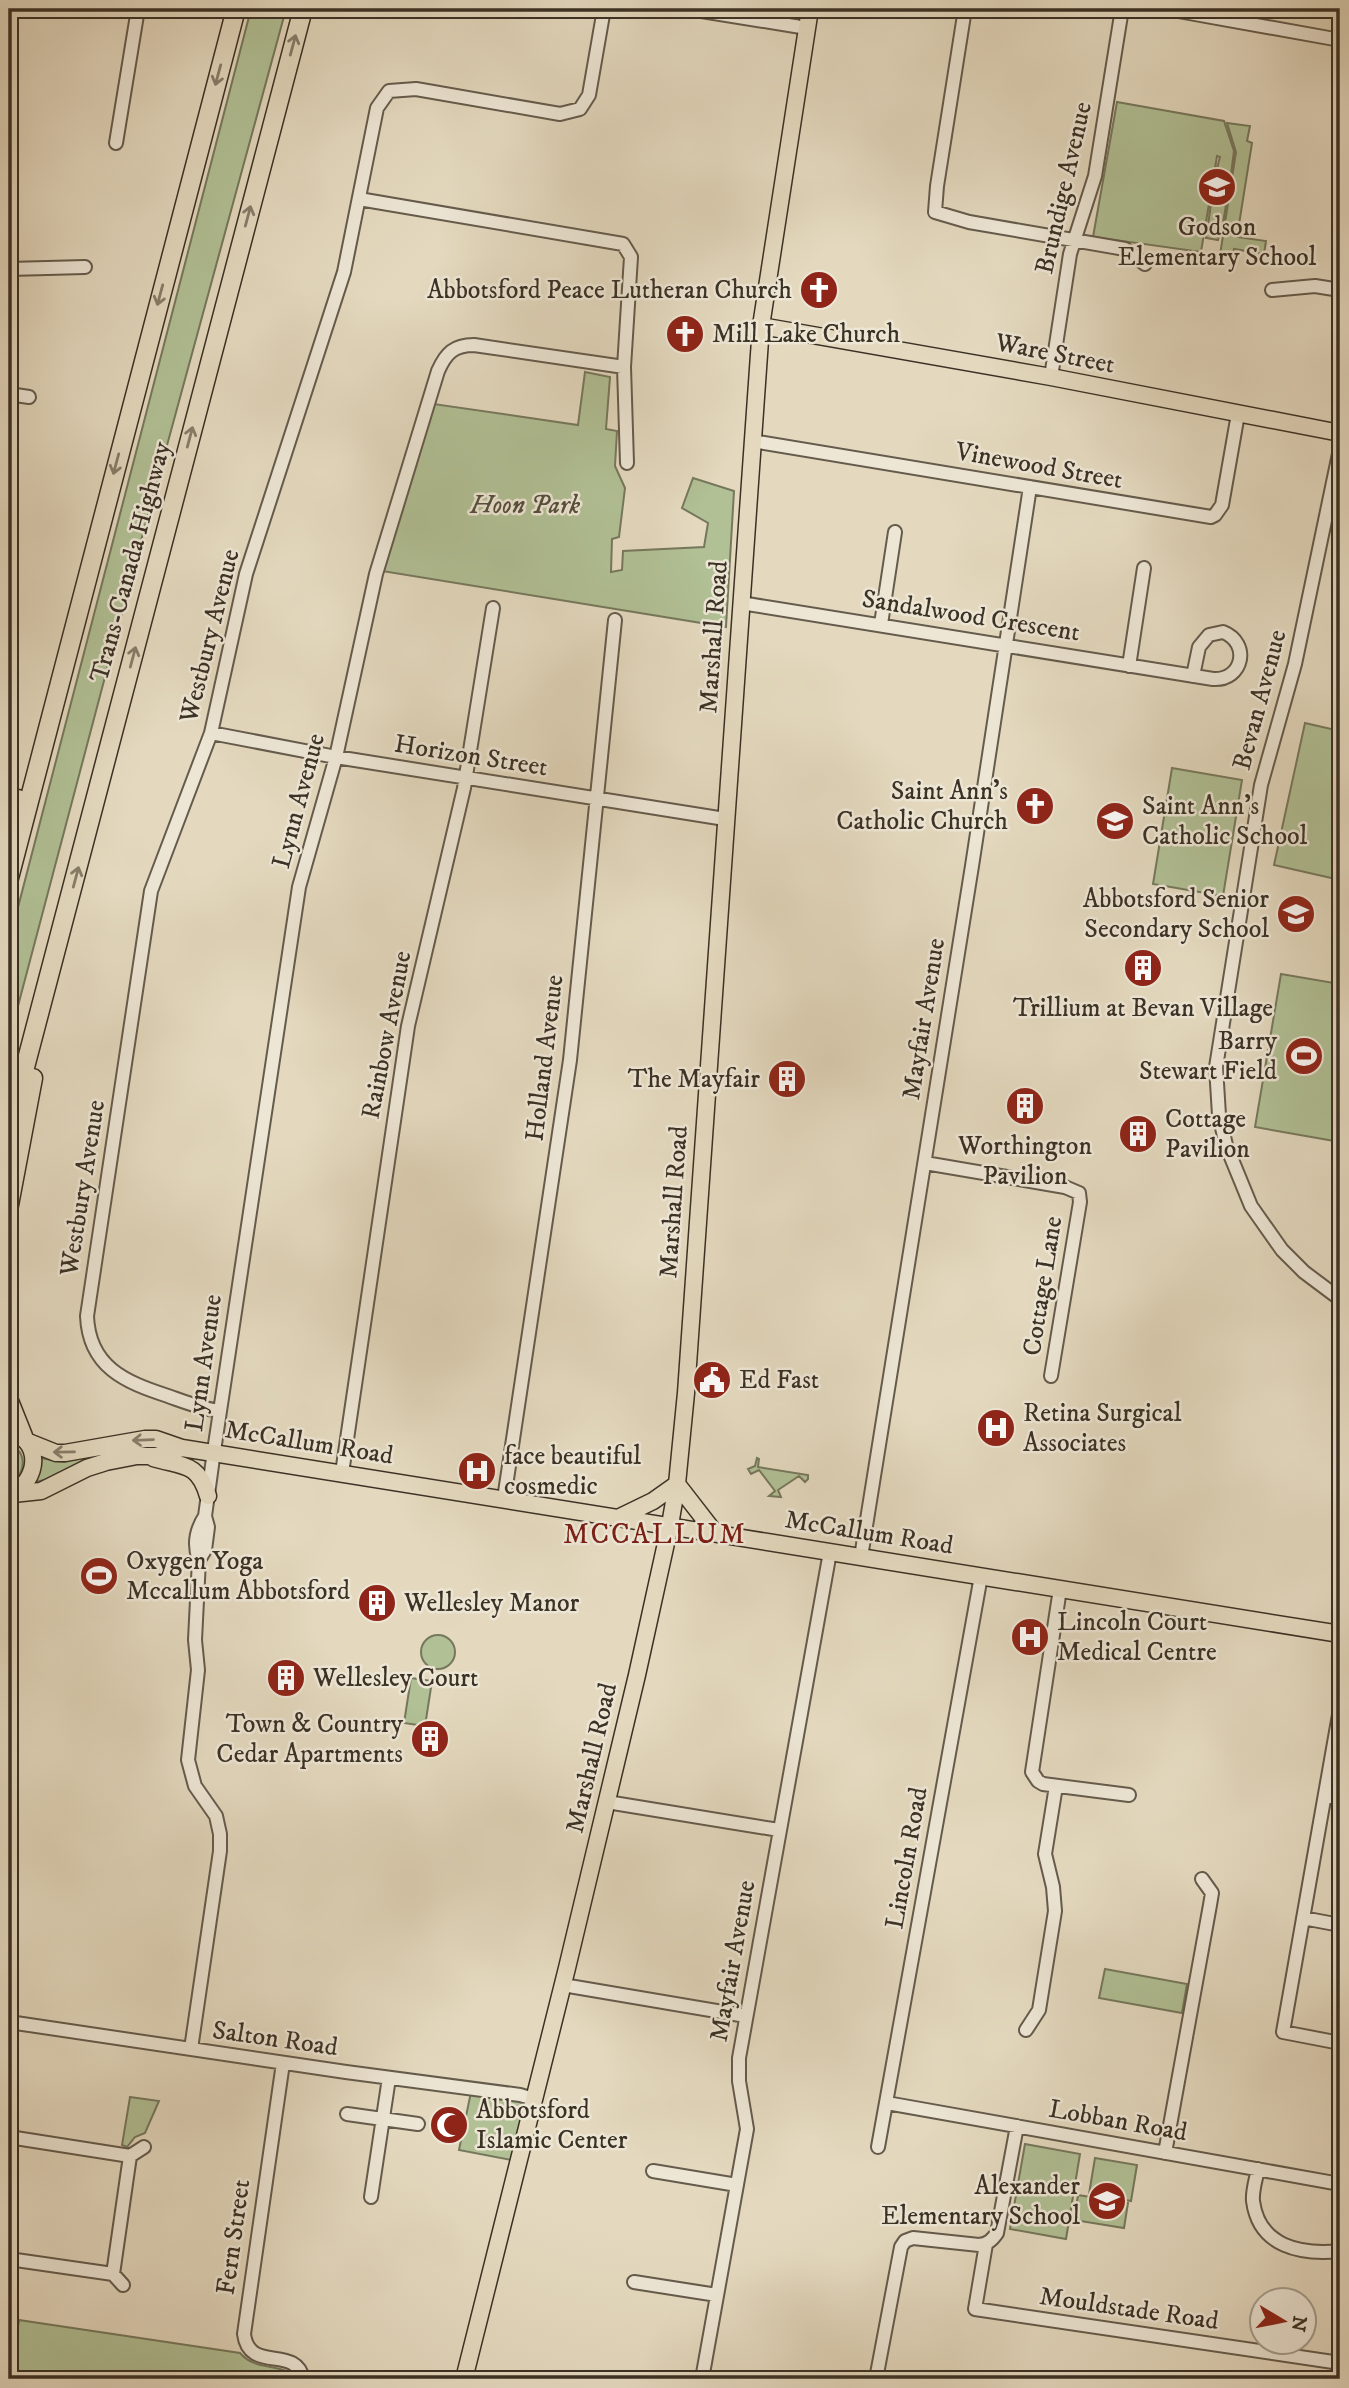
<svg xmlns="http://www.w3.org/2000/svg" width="1349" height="2388" font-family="'IM FELL DW Pica',serif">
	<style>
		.green { fill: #b1c095; stroke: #76785d; stroke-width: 2 }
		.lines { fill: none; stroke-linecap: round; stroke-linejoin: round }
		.minor-casing { stroke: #655b4c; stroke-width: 16 }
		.major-casing { stroke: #3b3125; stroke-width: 19 }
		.highway-casing { stroke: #3b3125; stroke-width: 21 }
		.minor { stroke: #ede6d5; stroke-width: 12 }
		.major { stroke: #e4d9bf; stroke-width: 16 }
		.highway { stroke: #e4d9bf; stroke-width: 18 }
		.oneway { stroke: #877d6a }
		.labels { text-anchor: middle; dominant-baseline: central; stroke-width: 5; stroke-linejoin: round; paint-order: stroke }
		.street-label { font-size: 26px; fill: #3b3125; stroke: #ede6d5 }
		.poi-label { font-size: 26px; fill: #3b3125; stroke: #ede6d5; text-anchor: start }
		.park-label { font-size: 26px; font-style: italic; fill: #534e3b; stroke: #ede6d5 }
		.neighbourhood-label { font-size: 28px; letter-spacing: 2px; fill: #7a1f14; stroke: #ede6d5 }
	</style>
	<rect width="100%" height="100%" fill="#e4d9bf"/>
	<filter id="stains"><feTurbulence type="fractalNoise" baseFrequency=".00286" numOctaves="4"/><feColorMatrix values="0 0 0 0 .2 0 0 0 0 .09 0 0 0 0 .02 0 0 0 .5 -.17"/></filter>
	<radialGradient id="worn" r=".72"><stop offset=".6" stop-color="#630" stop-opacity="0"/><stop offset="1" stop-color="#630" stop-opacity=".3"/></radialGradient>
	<!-- green -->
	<path class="green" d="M251 9H286L142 537 9 1040V942Z
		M1117 102 1224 121 1234 151 1231 174 1216 172 1220 157 1217 156 1201 252 1093 237Z
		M1227 123 1250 126 1247 141 1252 143 1237 237 1266 241 1264 254 1234 249 1232 257 1220 255 1236 152Z
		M1215 177 1230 179 1223 224 1221 226 1218 240 1206 238Z
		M585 372 610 377 606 429 617 431 615 466 625 488 619 537 612 539 611 572 622 570 623 551 704 547 708 523 682 508 693 478 734 491 726 627 382 571 434 404 578 425Z
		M1305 723 1340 731V880L1274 865Z
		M1172 768 1242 780 1223 896 1153 884Z
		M1281 974 1340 984V1142L1255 1127Z
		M9 1444C22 1449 26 1461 20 1474L9 1482Z
		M92 1456 49 1479 35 1482 38 1476 40 1458 64 1462Z
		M757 1458 759 1459 758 1467 808 1475V1479L805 1482 799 1476 778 1490 781 1497 769 1496 775 1491 759 1470 751 1474 748 1469 755 1466Z
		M421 1652a17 17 0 1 1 34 0a17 17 0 1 1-34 0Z
		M411 1678 432 1681 425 1726 404 1723Z
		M1105 1969 1187 1984 1182 2013 1099 1998Z
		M471 2092 531 2100 517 2161 459 2150Z
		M130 2097 159 2101 145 2133 135 2137 127 2147 122 2145Z
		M1025 2144 1080 2154 1066 2239 1010 2229Z
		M1095 2158 1137 2165 1131 2201 1089 2194Z
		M1078 2195 1128 2203 1124 2228 1074 2220Z
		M19 2320 240 2353C254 2369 271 2364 289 2372L292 2379H10Z"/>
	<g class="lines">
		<defs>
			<path id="minor" d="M689 9 807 28
				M965 9 937 186 935 212 969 222 1125 249 1145 264
				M1167 9 1340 40
				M116 143 138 9
				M359 199 623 244 631 257 624 367 627 463
				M9 269 85 267
				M1272 290 1315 286 1340 290
				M1051 377 1070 254 1095 176 1122 9
				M9 394 29 397
				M752 441 1211 517 1215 515 1222 505 1238 414
				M1340 449 1295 664 1261 785 1216 1067 1219 1115 1226 1145 1251 1206 1282 1250 1304 1272 1340 1299
				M741 603 1213 679C1243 681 1251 643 1223 632L1209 635 1199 647 1193 676
				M881 624 895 532
				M1129 666 1144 568
				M211 733 336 757 725 819
				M925 1163 1065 1187 1079 1193 1080 1202 1051 1376
				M220 1411C202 1409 185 1402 168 1396 125 1382 89 1367 87 1316L151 891 211 733 246 574 344 272 377 108 389 91 416 89 560 114 580 109 589 95 604 9
				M342 1473 408 1026 464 788 493 608
				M504 1499 570 1060 615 620
				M861 1557 972 866 1030 487
				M199 1560 205 1550 208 1527 205 1516 214 1451 299 887 336 757 376 574 438 371C446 353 454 345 474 345L624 367
				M1060 1589 1032 1772 1038 1781 1043 1784 1129 1795
				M1340 1709 1283 2032 1340 2043
				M1325 1795 1340 1798
				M607 1802 779 1830
				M1303 1918 1340 1925
				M563 1985 746 2016
				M9 2022 346 2072 520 2095 534 2099
				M1026 2030 1039 2010 1055 1911 1053 1887 1045 1854 1056 1786
				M191 2049 220 1851V1834L216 1816 195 1786 188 1760 198 1670 195 1640 199 1560C193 1544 196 1530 205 1516
				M283 2063 244 2334C249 2374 296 2344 303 2379
				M887 2103 1340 2184
				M347 2114 418 2124
				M9 2137 130 2156 144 2147
				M878 2147 981 1576
				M1165 2153 1210 1905 1212 1893 1202 1879
				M1258 2169C1256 2179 1252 2191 1253 2201 1259 2247 1301 2255 1340 2251
				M653 2171 737 2185
				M371 2197 389 2078
				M986 2244 975 2309 1340 2363
				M9 2259 113 2274 130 2156
				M113 2274 123 2285
				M634 2282 717 2295
				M702 2379 747 2129 739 2081V2058L830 1552
				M876 2379 901 2247 905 2241 913 2238 979 2245C988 2244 992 2240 997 2233L1017 2126"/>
			<path id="major" d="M761 326 1051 377 1340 433
				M9 1431C43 1442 39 1479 11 1495
				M26 1441 56 1453H65L145 1439H156L182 1448 1340 1634
				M153 1458C183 1467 198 1462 208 1496
				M677 1484 715 1533
				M13 1494 41 1491 87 1468 106 1462 137 1456H160L182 1448
				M620 1517 653 1501 677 1484
				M464 2379 567 1968 637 1675 670 1525 677 1484 686 1393 761 326 810 9"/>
			<path id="highway" d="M9 826 18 799
				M9 878 236 9
				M9 1128 303 9
				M9 1205 33 1078
				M9 1401 23 1436"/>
		</defs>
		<!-- minor casing -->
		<use href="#minor" class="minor-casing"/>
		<!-- major casing -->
		<use href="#major" class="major-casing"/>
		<!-- highway casing -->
		<use href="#highway" class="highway-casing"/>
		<!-- minor -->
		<use href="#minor" class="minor"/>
		<!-- major -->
		<use href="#major" class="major"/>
		<!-- highway -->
		<use href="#highway" class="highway"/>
	</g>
	<!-- one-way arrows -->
	<defs><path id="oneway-shaft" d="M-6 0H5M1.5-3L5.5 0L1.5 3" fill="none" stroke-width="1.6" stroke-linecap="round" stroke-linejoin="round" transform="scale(1.75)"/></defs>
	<g class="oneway">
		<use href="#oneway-shaft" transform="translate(293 45) rotate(-75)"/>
		<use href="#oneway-shaft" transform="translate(218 75) rotate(105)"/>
		<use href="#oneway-shaft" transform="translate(248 216) rotate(-75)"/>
		<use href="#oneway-shaft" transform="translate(160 295) rotate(105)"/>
		<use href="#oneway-shaft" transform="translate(190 437) rotate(-75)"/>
		<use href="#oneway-shaft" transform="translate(116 464) rotate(105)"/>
		<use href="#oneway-shaft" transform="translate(133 657) rotate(-75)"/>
		<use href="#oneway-shaft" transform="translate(76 877) rotate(-75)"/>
		<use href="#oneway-shaft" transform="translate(143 1440) rotate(178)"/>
		<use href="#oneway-shaft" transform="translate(64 1452) rotate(179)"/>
	</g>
	<!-- icons -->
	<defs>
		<symbol id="school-disc" viewBox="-11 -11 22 22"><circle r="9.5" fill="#8f2418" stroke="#ede6d5"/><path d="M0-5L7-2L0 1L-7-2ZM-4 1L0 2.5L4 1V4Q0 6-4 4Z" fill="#fff"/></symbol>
		<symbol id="church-disc" viewBox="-11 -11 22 22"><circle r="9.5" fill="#8f2418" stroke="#ede6d5"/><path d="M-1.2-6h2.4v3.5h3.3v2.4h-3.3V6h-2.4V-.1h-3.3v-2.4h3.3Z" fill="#fff"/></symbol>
		<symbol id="building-disc" viewBox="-11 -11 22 22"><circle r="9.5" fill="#8f2418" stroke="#ede6d5"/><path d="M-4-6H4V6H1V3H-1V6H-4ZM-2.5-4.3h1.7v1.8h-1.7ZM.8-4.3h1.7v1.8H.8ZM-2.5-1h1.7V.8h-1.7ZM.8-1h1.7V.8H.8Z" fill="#fff"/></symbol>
		<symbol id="stadium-disc" viewBox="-11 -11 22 22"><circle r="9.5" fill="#8f2418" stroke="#ede6d5"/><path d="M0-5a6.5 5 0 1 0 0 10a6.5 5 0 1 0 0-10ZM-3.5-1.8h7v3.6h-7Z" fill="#fff"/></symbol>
		<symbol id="civic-disc" viewBox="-11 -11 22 22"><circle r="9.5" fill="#8f2418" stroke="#ede6d5"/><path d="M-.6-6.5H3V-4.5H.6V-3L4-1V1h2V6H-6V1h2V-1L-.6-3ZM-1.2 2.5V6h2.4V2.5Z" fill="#fff"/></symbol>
		<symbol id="hospital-disc" viewBox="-11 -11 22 22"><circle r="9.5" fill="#8f2418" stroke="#ede6d5"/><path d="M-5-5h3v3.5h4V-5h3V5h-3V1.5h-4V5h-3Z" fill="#fff"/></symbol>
		<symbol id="mosque-disc" viewBox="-11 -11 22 22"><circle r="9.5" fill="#8f2418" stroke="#ede6d5"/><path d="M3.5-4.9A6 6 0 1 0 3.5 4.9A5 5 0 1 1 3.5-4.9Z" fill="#fff"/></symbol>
	</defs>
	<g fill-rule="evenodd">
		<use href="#school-disc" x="1195" y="165" width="44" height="44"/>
		<use href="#church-disc" x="797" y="268" width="44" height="44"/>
		<use href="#church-disc" x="663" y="312" width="44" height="44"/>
		<use href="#church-disc" x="1013" y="784" width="44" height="44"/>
		<use href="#school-disc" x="1093" y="799" width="44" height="44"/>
		<use href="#school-disc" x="1274" y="892" width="44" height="44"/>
		<use href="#building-disc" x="1121" y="946" width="44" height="44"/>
		<use href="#stadium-disc" x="1282" y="1034" width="44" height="44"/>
		<use href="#building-disc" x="765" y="1057" width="44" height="44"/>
		<use href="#building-disc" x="1003" y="1084" width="44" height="44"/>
		<use href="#building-disc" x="1116" y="1112" width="44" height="44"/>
		<use href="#civic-disc" x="690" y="1358" width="44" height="44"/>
		<use href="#hospital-disc" x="974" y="1406" width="44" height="44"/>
		<use href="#hospital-disc" x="455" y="1449" width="44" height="44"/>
		<use href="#stadium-disc" x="77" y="1554" width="44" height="44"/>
		<use href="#building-disc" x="355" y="1581" width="44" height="44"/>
		<use href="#hospital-disc" x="1008" y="1615" width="44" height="44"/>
		<use href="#building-disc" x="264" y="1656" width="44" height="44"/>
		<use href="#building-disc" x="408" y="1717" width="44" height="44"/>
		<use href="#mosque-disc" x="427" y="2103" width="44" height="44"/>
		<use href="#school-disc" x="1085" y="2179" width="44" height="44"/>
	</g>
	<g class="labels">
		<!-- street labels -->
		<g class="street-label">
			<text transform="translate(1064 188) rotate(-77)">Brundige Avenue</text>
			<text transform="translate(1055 354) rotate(11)">Ware Street</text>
			<text transform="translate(1039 466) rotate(10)">Vinewood Street</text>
			<text transform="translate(131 562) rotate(-75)">Trans-Canada Highway</text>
			<text transform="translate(971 616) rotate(9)">Sandalwood Crescent</text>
			<text transform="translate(210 636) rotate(-76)">Westbury Avenue</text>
			<text transform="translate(714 637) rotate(-86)">Marshall Road</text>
			<text transform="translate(1260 700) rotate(-75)">Bevan Avenue</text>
			<text transform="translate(471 756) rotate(9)">Horizon Street</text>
			<text transform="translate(299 801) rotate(-75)">Lynn Avenue</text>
			<text transform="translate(924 1019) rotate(-81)">Mayfair Avenue</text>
			<text transform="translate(387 1035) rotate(-79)">Rainbow Avenue</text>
			<text transform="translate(545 1058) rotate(-83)">Holland Avenue</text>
			<text transform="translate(83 1188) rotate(-81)">Westbury Avenue</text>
			<text transform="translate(674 1202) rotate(-86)">Marshall Road</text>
			<text transform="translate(1043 1286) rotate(-81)">Cottage Lane</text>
			<text transform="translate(204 1363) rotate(-82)">Lynn Avenue</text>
			<text transform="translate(309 1443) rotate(9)">McCallum Road</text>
			<text transform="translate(869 1533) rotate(9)">McCallum Road</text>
			<text transform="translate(592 1758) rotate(-77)">Marshall Road</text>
			<text transform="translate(907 1858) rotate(-80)">Lincoln Road</text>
			<text transform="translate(733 1961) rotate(-80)">Mayfair Avenue</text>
			<text transform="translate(275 2039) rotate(8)">Salton Road</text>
			<text transform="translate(1118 2121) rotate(10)">Lobban Road</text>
			<text transform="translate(234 2237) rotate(-82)">Fern Street</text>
			<text transform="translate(1129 2309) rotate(8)">Mouldstade Road</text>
		</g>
		<!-- poi labels -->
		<g class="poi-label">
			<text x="1217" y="227" text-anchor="middle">Godson<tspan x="1217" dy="30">Elementary School</tspan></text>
			<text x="792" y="290" text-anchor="end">Abbotsford Peace Lutheran Church</text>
			<text x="712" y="334">Mill Lake Church</text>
			<text x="1008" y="791" text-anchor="end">Saint Ann's<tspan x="1008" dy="30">Catholic Church</tspan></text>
			<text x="1142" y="806">Saint Ann's<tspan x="1142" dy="30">Catholic School</tspan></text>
			<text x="1269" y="899" text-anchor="end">Abbotsford Senior<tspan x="1269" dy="30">Secondary School</tspan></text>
			<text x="1143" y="1008" text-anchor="middle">Trillium at Bevan Village</text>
			<text x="1277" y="1041" text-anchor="end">Barry<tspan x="1277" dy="30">Stewart Field</tspan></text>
			<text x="760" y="1079" text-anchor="end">The Mayfair</text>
			<text x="1165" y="1119">Cottage<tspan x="1165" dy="30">Pavilion</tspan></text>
			<text x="1025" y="1146" text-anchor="middle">Worthington<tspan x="1025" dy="30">Pavilion</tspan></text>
			<text x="739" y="1380">Ed Fast</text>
			<text x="1023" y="1413">Retina Surgical<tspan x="1023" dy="30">Associates</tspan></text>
			<text x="504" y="1456">face beautiful<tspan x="504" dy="30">cosmedic</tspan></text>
			<text x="126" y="1561">Oxygen Yoga<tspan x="126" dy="30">Mccallum Abbotsford</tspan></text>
			<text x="404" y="1603">Wellesley Manor</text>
			<text x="1057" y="1622">Lincoln Court<tspan x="1057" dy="30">Medical Centre</tspan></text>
			<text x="313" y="1678">Wellesley Court</text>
			<text x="403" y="1724" text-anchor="end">Town &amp; Country<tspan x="403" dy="30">Cedar Apartments</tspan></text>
			<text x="476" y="2110">Abbotsford<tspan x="476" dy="30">Islamic Center</tspan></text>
			<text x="1080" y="2186" text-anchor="end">Alexander<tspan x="1080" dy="30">Elementary School</tspan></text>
		</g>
		<!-- park labels -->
		<g class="park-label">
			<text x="525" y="505">Hoon Park</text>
		</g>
		<!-- neighbourhood labels -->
		<g class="neighbourhood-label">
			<text x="655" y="1534">MCCALLUM</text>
		</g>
	</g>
	<!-- margin -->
	<rect width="1349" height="2388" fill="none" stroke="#e4d9bf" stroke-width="35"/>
	<rect x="10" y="10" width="1328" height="2367" fill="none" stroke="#3b3125" stroke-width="3.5"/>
	<rect x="18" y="18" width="1314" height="2353" fill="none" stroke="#3b3125" stroke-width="2"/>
	<!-- north arrow -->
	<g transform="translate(1283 2321) rotate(100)"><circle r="33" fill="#ede6d5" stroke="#a69e8f" stroke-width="2"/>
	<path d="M0-5L12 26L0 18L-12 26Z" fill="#8f2418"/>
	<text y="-10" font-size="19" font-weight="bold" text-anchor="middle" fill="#3b3125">N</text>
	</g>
	<rect width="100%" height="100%" filter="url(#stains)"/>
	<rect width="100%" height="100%" fill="url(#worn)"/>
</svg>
